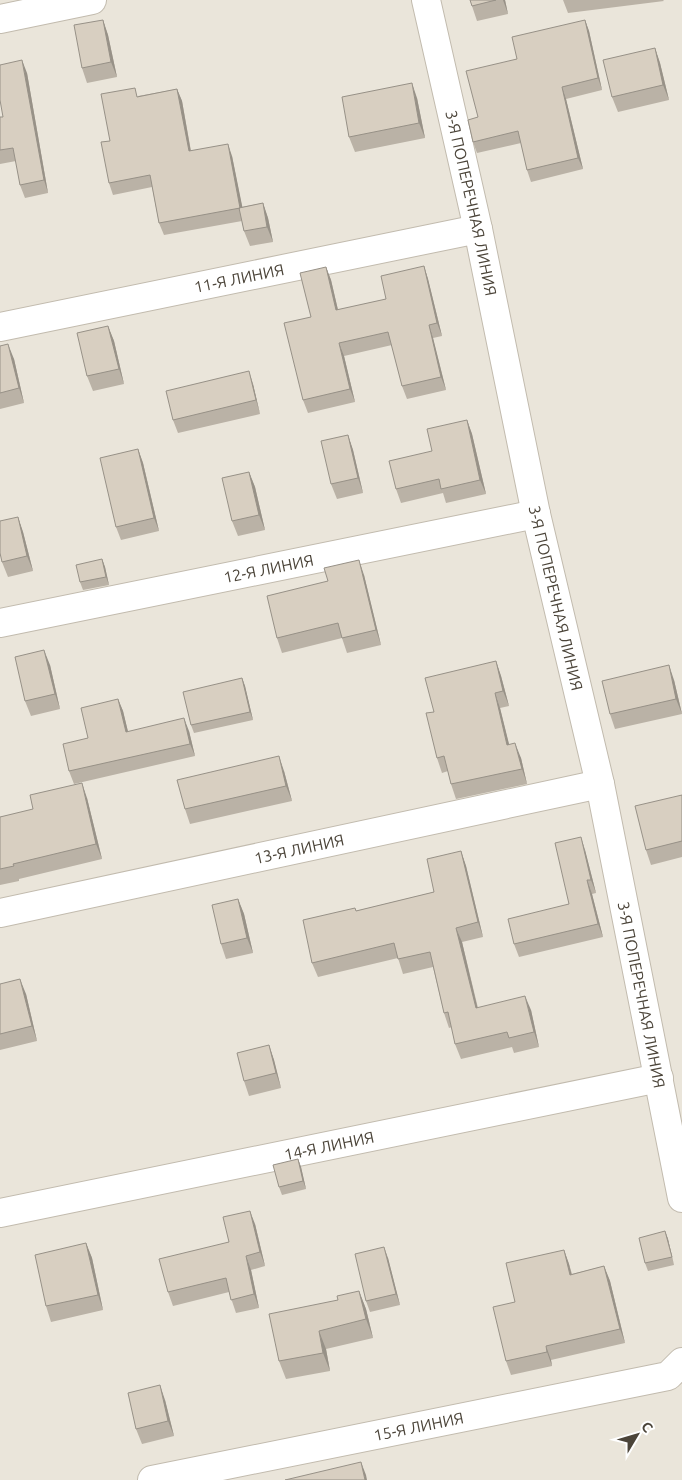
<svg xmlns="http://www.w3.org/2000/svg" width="682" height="1480" font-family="Ubuntu,sans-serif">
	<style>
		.residential { fill: #eae5da }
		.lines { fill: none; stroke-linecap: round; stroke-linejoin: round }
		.minor-casing { stroke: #c2bbae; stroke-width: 30 }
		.minor { stroke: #fff; stroke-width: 28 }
		.wall { fill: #bab2a6 }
		.shaded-wall { fill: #979187 }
		.building { fill: #d8cfc1; stroke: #979187 }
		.labels { text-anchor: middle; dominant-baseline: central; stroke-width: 4.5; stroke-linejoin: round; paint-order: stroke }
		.street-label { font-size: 16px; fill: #4b4439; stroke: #fff }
	</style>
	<rect width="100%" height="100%" fill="#f6f3ec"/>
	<!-- residential -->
	<path class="residential" d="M0 0H682V1480H0Z"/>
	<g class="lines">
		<defs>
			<g id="minor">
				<path id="s1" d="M426 0 478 229 536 514 600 784 682 1198"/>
				<path d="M0 19 92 0"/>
				<path id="s2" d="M0 327 478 229"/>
				<path id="s3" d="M0 623 536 514"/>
				<path id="s4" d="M0 913 600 784"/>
				<path id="s5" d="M0 1213 659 1078"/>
				<path id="s6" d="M152 1480 668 1376 682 1362"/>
			</g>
		</defs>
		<!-- minor casing -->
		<use href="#minor" class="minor-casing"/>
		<!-- minor -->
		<use href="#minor" class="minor"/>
	</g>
	<!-- wall -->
	<path class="wall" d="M470 0H505L508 14 477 21Z
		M563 0H663L664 1 568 13Z
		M103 20 108 35 117 77 87 83 82 68Z
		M585 20 589 31 602 90 566 99 583 169 531 182 527 170 521 143 477 153 473 142 478 117 517 59Z
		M655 48 660 63 669 100 618 112 612 97Z
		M27 73 48 193 25 198 20 185 16 161 0 164V117H3Z
		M177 89 182 101 191 151 232 156 242 207 263 203 268 218 273 242 250 246 244 231 242 221 164 235 159 223 152 187 113 195 109 183 110 141 138 96Z
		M417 98 425 138 355 152 349 137Z
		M424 266 428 279 442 336 433 338 446 390 407 399 402 386 392 345 344 356 355 402 308 413 303 400 311 317 326 267 331 280 338 310 386 299Z
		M108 326 114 341 124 384 93 391 87 376Z
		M0 346 14 359 24 403 0 409Z
		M253 384 260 414 178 433 173 420Z
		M467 420 472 434 486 494 446 503 443 493 401 503 396 489 432 451Z
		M348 435 353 450 363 493 337 499 331 484Z
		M138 449 143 463 159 531 121 540 116 527Z
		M249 472 255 487 265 530 238 536 232 521Z
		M18 517 23 532 33 571 8 577 2 562Z
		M102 559 105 567 109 585 83 590 80 582Z
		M364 575 381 645 347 653 342 638 282 653 277 638 328 581Z
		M496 661 501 676 509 706 500 708 509 745 521 758 527 784 456 799 451 784 448 771 442 773 437 758 434 712Z
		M50 665 60 709 31 716 25 701Z
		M242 678 245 686 253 720 194 733 191 725Z
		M674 680 682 714 615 729 610 714Z
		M118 699 123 711 128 732 189 731 195 756 74 784 69 771 88 738Z
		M284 771 292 801 190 824 185 809Z
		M682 795V857L651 865 646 850Z
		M87 798 102 859 19 879V881L0 885V817Z
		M585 850 596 893 592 894 603 937 519 957 514 944 569 904Z
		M461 851 466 866 483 937 462 942 478 1008 531 1010 539 1047 514 1053 512 1047 461 1059 455 1044 452 1027 449 1028 444 1013 433 967 403 974 398 958 318 977 312 963 356 911 434 892Z
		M238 899 244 914 253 953 226 959 221 944Z
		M0 984 26 994 37 1041 0 1050Z
		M269 1045 274 1060 281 1088 249 1096 244 1081Z
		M298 1159 301 1167 306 1189 282 1195 279 1187Z
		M255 1224 265 1266 251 1270 259 1308 236 1313 229 1292 173 1306 168 1292 229 1242Z
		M665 1231 668 1239 674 1265 648 1271 645 1263Z
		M86 1243 92 1258 103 1310 51 1322 46 1306Z
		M564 1250 569 1264 572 1274 604 1266 610 1281 625 1343 551 1360 552 1366 511 1375 506 1361 515 1302Z
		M388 1258 400 1305 370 1312 366 1301Z
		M359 1291 366 1309 373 1338 326 1349 330 1371 286 1379 279 1361 338 1300Z
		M165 1400 174 1436 142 1444 136 1429Z"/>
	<!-- shaded-wall -->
	<path class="shaded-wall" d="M503 0H505L508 14Z
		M103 20 108 35 117 77 111 62Z
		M585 20 589 31 602 90 598 78Z
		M655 48 660 63 669 100 663 85Z
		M22 60 27 73 48 193 44 180Z
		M412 83 417 98 425 138 419 123Z
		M562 87 566 99 583 169 578 158Z
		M177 89 182 101 193 164 189 151Z
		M228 144 232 156 245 220 240 208Z
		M263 203 268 218 273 242 267 227Z
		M424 266 428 279 442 336 437 323Z
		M326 267 331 280 341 323 336 310Z
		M429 325 433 338 446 390 441 377Z
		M108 326 114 341 124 384 119 369Z
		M339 343 344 356 355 402 350 389Z
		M8 344 14 359 24 403 19 388Z
		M249 371 253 384 260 414 256 400Z
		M467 420 472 434 486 494 480 480Z
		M348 435 353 450 363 493 358 478Z
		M138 449 143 463 159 531 154 518Z
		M249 472 255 487 265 530 259 515Z
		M18 517 23 532 33 571 27 556Z
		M102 559 105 567 109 585 106 577Z
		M359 560 364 575 381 645 376 630Z
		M44 650 50 665 60 709 55 694Z
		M496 661 501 676 509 706 503 691Z
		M669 665 674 680 682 714 676 699Z
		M242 678 245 686 253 720 250 712Z
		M495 693 500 708 513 760 507 745Z
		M118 699 123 711 131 744 126 732Z
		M184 718 189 731 195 756 190 744Z
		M515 743 521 758 527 784 522 769Z
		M279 756 284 771 292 801 286 786Z
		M82 783 87 798 102 859 96 844Z
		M581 837 585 850 596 893 591 880Z
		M461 851 466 866 483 937 478 922Z
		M587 880 592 894 603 937 598 924Z
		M238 899 244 914 253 953 247 938Z
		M456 928 462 942 481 1023 476 1008Z
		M20 979 26 994 37 1041 32 1026Z
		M525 996 531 1010 539 1047 534 1032Z
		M269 1045 274 1060 281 1088 276 1073Z
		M298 1159 301 1167 306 1189 303 1181Z
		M250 1211 255 1224 265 1266 260 1252Z
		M665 1231 668 1239 674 1265 672 1257Z
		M86 1243 92 1258 103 1310 98 1295Z
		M384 1247 388 1258 400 1305 396 1294Z
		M564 1250 569 1264 575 1289 570 1275Z
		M246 1256 251 1270 259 1308 254 1294Z
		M604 1266 610 1281 625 1343 620 1329Z
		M359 1291 366 1309 373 1338 366 1319Z
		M319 1331 326 1349 330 1371 323 1353Z
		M546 1346 551 1360 552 1366 547 1352Z
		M160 1385 165 1400 174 1436 168 1421Z
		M361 1462 366 1475 367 1480H365Z"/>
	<!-- building -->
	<path class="building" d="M470 0H496L472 6Z
		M103 20 111 62 82 68 74 25Z
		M585 20 598 78 562 87 578 158 527 170 518 131 473 142 468 120 478 117 466 71 517 59 512 37Z
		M655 48 663 85 612 97 603 60Z
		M22 60 44 180 20 185 13 148 0 150V117H3L0 100V65Z
		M412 83 419 123 349 137 342 97Z
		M135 88 137 97 177 89 189 151 228 144 240 208 159 223 150 175 109 183 101 142 110 141 101 94Z
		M263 203 267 227 244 231 239 208Z
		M424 266 437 323 429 325 441 377 402 386 388 332 339 343 350 389 303 400 284 323 311 317 300 273 326 267 336 310 386 299 381 276Z
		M108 326 119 369 87 376 77 333Z
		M8 344 19 388 0 393V346Z
		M249 371 256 400 173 420 166 391Z
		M467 420 480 480 441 489 439 479 396 489 389 461 432 451 427 429Z
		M348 435 358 478 331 484 321 441Z
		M138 449 154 518 116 527 100 458Z
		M249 472 259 515 232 521 222 478Z
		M18 517 27 556 2 562 0 553V521Z
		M102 559 106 577 80 582 76 565Z
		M359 560 376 630 342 638 338 623 277 638 267 596 328 581 324 568Z
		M44 650 55 694 25 701 15 657Z
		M496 661 503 691 495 693 507 745 515 743 522 769 451 784 444 756 437 758 426 713 434 712 425 678Z
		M669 665 676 699 610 714 602 681Z
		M242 678 250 712 191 725 183 692Z
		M118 699 126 732 184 718 190 744 69 771 63 744 88 738 81 708Z
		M279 756 286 786 185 809 177 780Z
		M82 783 96 844 13 864 14 866 0 869V817L33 809 30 795Z
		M682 795V841L646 850 635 806Z
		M581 837 591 880H587L598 924 514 944 508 919 569 904 555 843Z
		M461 851 478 922 456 928 476 1008 525 996 534 1032 509 1038 507 1032 455 1044 448 1012 444 1013 430 952 398 959 394 943 312 963 303 920 355 908 356 911 434 892 427 859Z
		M238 899 247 938 221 944 212 905Z
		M20 979 32 1026 0 1034V984Z
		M269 1045 276 1073 244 1081 237 1053Z
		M298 1159 303 1181 279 1187 273 1165Z
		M250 1211 260 1252 246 1256 254 1294 231 1300 226 1278 168 1292 159 1259 229 1242 223 1217Z
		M665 1231 672 1257 645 1263 639 1238Z
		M86 1243 98 1295 46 1306 35 1255Z
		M384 1247 396 1294 366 1301 355 1254Z
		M564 1250 570 1275 604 1266 620 1329 546 1346 547 1352 506 1361 493 1307 515 1302 506 1263Z
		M359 1291 366 1319 319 1331 323 1353 279 1361 269 1314 338 1300 337 1296Z
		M160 1385 168 1421 136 1429 128 1393Z
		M361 1462 365 1480H285Z"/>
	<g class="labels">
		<!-- street labels -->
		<g class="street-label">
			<text stroke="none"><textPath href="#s1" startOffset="208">3-Я ПОПЕРЕЧНАЯ ЛИНИЯ</textPath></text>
			<text stroke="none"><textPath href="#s2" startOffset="244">11-Я ЛИНИЯ</textPath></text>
			<text stroke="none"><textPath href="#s3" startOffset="274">12-Я ЛИНИЯ</textPath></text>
			<text stroke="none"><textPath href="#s1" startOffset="612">3-Я ПОПЕРЕЧНАЯ ЛИНИЯ</textPath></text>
			<text stroke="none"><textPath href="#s4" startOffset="306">13-Я ЛИНИЯ</textPath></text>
			<text stroke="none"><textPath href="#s1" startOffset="1018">3-Я ПОПЕРЕЧНАЯ ЛИНИЯ</textPath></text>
			<text stroke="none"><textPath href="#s5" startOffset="336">14-Я ЛИНИЯ</textPath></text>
			<text stroke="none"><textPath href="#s6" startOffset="272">15-Я ЛИНИЯ</textPath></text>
		</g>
	</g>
	<!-- north arrow -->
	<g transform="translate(637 1435) rotate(52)" stroke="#ffffff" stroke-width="4" paint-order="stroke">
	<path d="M0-4L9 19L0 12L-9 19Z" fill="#4b4439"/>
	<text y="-8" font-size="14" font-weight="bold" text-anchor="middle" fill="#4b4439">С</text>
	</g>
</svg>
